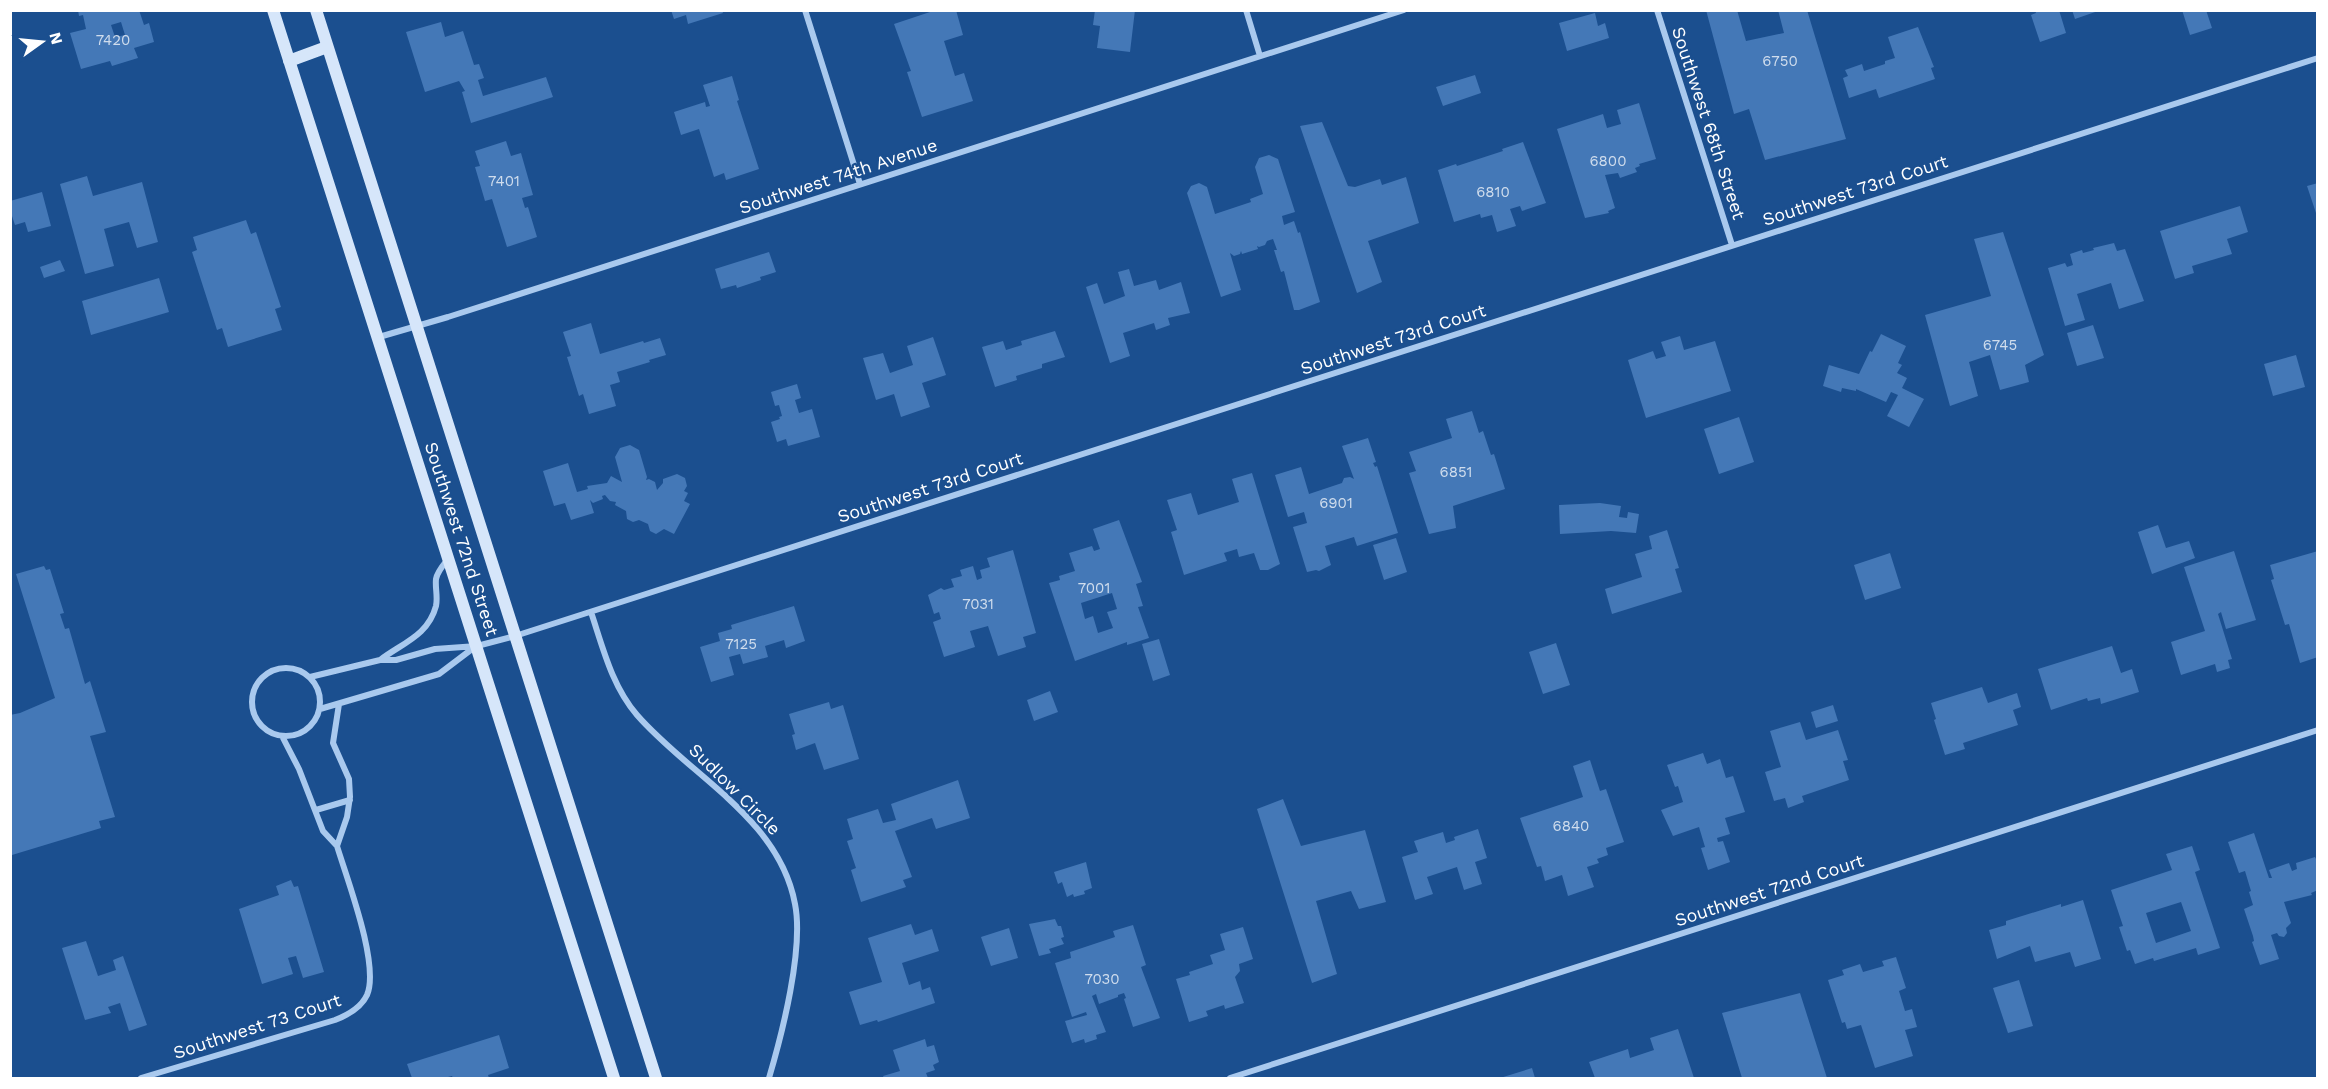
<svg xmlns="http://www.w3.org/2000/svg" width="2328" height="1089" font-family="'Work Sans',sans-serif">
	<style>
		.building { fill: #4478b7; fill-rule: evenodd }
		.lines { fill: none; stroke-linecap: round; stroke-linejoin: round }
		.street { stroke: #a9c9ee; stroke-width: 6 }
		.secondary { stroke: #d6e6fa; stroke-width: 12 }
		.labels { text-anchor: middle; dominant-baseline: central; stroke-width: 4.5; stroke-linejoin: round; paint-order: stroke }
		.number-label { font-size: 15px; fill: #d0dded }
		.street-label { font-size: 18px; fill: #fff; stroke: #1b4f8f }
	</style>
	<rect width="100%" height="100%" fill="#1b4f8f"/>
	<!-- building -->
	<path class="building" d="M78 10H139L144 25 149 23 154 42 134 48 138 58 112 66 110 61 81 69 70 33 86 29 83 15 79 16ZM121 22 125 35 115 37 111 25Z
		M671 10H722L723 13 688 24 686 15 674 19Z
		M936 10H956L963 35 944 41 955 76 964 73 973 101 922 117 907 72 911 71 894 24Z
		M1095 10H1135L1130 52 1097 48 1100 26 1093 25Z
		M1706 10H1737L1746 41 1784 33 1778 10H1807L1846 139 1765 160 1749 109 1734 114Z
		M2035 10H2059L2066 33 2040 42 2031 15 2036 13Z
		M2072 10H2098V11L2075 19Z
		M2182 10H2206L2212 28 2190 35Z
		M1595 13 1598 26 1605 23 1609 38 1567 51 1559 23Z
		M441 22 445 37 463 31 474 65 479 64 484 78 478 80 483 96 546 77 553 97 471 123 462 92 465 91 459 81 425 92 406 32Z
		M1918 27 1934 67 1931 68 1935 79 1879 98 1876 89 1849 98 1843 78 1848 76 1845 70 1862 64 1864 71 1885 64V61L1895 58 1888 37Z
		M1475 75 1481 93 1443 106 1436 87Z
		M732 76 739 100 737 101 759 169 726 180 724 173 714 177 699 129 681 135 674 112 705 102 706 107 710 106 703 85Z
		M1639 103 1656 159 1639 164 1640 166 1635 168 1637 172 1620 178 1618 173 1605 175 1615 208 1608 211 1609 213 1585 218 1557 129 1603 114 1607 128 1621 124 1617 110Z
		M1322 122 1348 186 1355 187 1380 179 1382 185 1406 177 1419 223 1368 241 1382 282 1357 293 1300 126Z
		M506 141 511 156 521 153 533 195 522 198 525 208 528 207 537 237 507 247 492 199 485 201 475 167 480 166 475 151Z
		M1523 142 1546 203 1522 211 1520 206 1510 209 1516 226 1497 232 1492 215 1481 218 1480 214 1454 222 1438 170 1456 164 1457 166 1503 151 1502 149Z
		M1269 155 1278 159 1295 212 1282 216 1284 225 1294 221 1298 233 1300 232 1320 302 1299 310H1294L1284 271 1281 272 1274 250H1277L1273 239 1267 241 1265 245 1259 247 1257 246 1258 249 1242 254 1241 251 1240 254 1234 256 1230 253 1241 290 1221 297 1187 193 1191 186 1199 183 1207 187 1215 214 1251 202 1250 199 1263 194 1255 167 1259 158Z
		M87 176 93 196 142 182 158 242 137 248 129 222 104 229 114 266 85 274 60 184Z
		M2318 183V216H2317L2307 186Z
		M42 192 51 226 28 232 25 222 15 225 10 210V201Z
		M2240 206 2248 232 2227 239 2232 254 2192 266 2194 273 2175 279 2160 231Z
		M246 220 251 234 256 232 281 307 275 309 282 330 228 347 222 328 217 330 192 252 197 250 193 237Z
		M2003 232 2044 355 2025 365 2029 382 2000 390 1990 355 1969 362 1978 396 1950 406 1925 315 1991 296 1974 239Z
		M2114 243 2117 251 2125 249 2144 301 2119 309 2111 283 2077 294 2085 320 2065 326 2048 268 2065 263 2067 267 2073 265 2070 254 2082 250 2083 253 2094 250 2093 248Z
		M769 252 776 272 760 277 761 280 737 288 736 285 721 289 715 269Z
		M60 260 65 271 44 278 40 267Z
		M1129 269 1134 286 1156 280 1159 290 1181 282 1190 313 1168 318 1170 325 1156 330 1154 323 1123 333 1130 356 1110 363 1086 287 1097 283 1104 304 1125 296 1118 272Z
		M159 278 169 312 91 335 82 301Z
		M591 323 600 354 643 341 644 343 660 338 666 355 649 360 650 362 617 372 620 382 610 385 616 406 589 414 583 394 579 396 567 357 571 356 563 332Z
		M2093 325 2104 358 2077 366 2067 333Z
		M1055 331 1065 357 1042 364V368L1016 376 1017 380 995 387 982 347 1003 341 1006 350 1022 345 1021 341Z
		M1881 334 1906 346 1898 363 1902 365 1897 373 1907 378 1902 388 1924 399 1909 427 1887 416 1898 395 1891 392 1886 402 1856 389V391L1842 388 1841 392 1823 386 1829 365 1859 374 1870 351 1872 352Z
		M1680 336 1684 350 1715 341 1731 391 1646 418 1628 360 1653 351 1656 359 1666 356 1661 342Z
		M933 337 946 375 922 383 930 407 901 417 894 394 876 400 863 358 883 353 890 373 913 365 907 346Z
		M2296 355 2305 387 2273 396 2264 364Z
		M797 384 801 398 795 400 799 413 812 409 820 437 788 446 786 439 777 442 771 422 780 419 779 417 782 416 779 405 775 406 771 392Z
		M1472 411 1479 433 1483 431 1491 455 1494 454 1505 489 1453 506 1456 528 1429 534 1409 473 1416 471 1409 452 1452 438 1446 419Z
		M1739 417 1754 462 1719 474 1704 429Z
		M1368 438 1376 462 1373 463 1375 467 1377 466 1398 533 1357 546 1354 537 1325 546 1331 565 1319 571 1316 570 1307 572 1293 527 1307 523 1304 512 1288 517 1275 475 1301 467 1309 494 1342 483 1344 478 1350 477 1354 479 1342 446Z
		M630 445 639 450 647 477 646 480 649 479 655 482 657 490 663 483V479L677 474 685 478 687 486 684 491 688 493 684 501 690 504 674 534 664 529 656 534 650 531 648 524 639 520 633 522 627 519 626 511 615 505 616 502 610 501 605 495 602 496 603 499 593 503 590 500 594 513 571 520 565 503 554 506 543 471 568 463 577 492 588 489 587 486 607 483 611 476 622 482 615 457 620 448Z
		M1252 473 1280 564 1268 570H1260L1254 553 1239 557 1237 549 1224 553 1227 561 1184 575 1171 532 1177 530 1167 500 1191 493 1198 515 1239 502 1232 479Z
		M1600 503 1621 506 1619 517 1627 518 1628 512 1639 514 1636 533 1611 531 1560 534 1559 505Z
		M1119 520 1142 582 1136 584 1143 606 1138 607 1149 638 1127 645V642L1119 645 1075 661 1049 583 1060 580 1059 576 1075 571 1069 553 1092 546 1094 551 1100 549 1093 529ZM1112 593 1117 609 1107 612 1113 628 1098 633 1093 616 1085 619 1081 603Z
		M2158 525 2166 548 2189 541 2195 558 2152 574 2138 532Z
		M1667 530 1679 568 1675 569 1682 592 1612 614 1605 589 1642 577 1635 554 1652 549 1649 536Z
		M1396 538 1407 572 1384 580 1373 545Z
		M1013 550 1036 633 1023 637 1026 647 998 656 988 626 970 631 975 647 944 657 933 622 941 619 939 612 934 614 928 595 941 588 944 590 954 587 951 579 962 576 960 570 973 566 977 580 982 578 980 570 990 567 987 558Z
		M2234 551 2256 620 2226 629 2221 612 2218 614 2232 659 2228 660 2230 668 2217 672 2215 664 2181 675 2171 642 2205 631 2184 567Z
		M2318 551V657L2300 663 2289 624 2285 625 2271 580 2274 579 2270 565Z
		M1890 553 1901 588 1865 600 1854 565Z
		M44 566 46 570 50 569 64 613 60 614 65 629 69 628 85 684 90 681 106 732 90 736 115 817 99 821 101 828 12 855 10 715 20 713 55 698 16 574Z
		M794 606 805 641 786 648 784 640 765 646 768 657 743 664 740 654 729 657 734 675 711 682 700 647 720 641 718 633 732 629 731 625Z
		M1159 639 1170 675 1153 681 1142 644Z
		M1556 643 1570 685 1543 694 1529 652Z
		M2112 646 2121 673 2132 669 2139 692 2101 704 2100 698 2088 701 2087 698 2051 710 2038 669Z
		M1982 687 1988 703 2017 693 2021 707 2013 710 2018 725 1963 743 1965 749 1945 755 1934 720 1936 719 1931 703Z
		M1050 691 1058 712 1034 721 1027 700Z
		M829 702 831 709 843 705 859 759 824 770 815 743 796 750 792 735 795 734 789 714Z
		M1833 705 1838 721 1816 728 1811 712Z
		M1800 722 1806 740 1838 730 1848 760 1843 761 1849 780 1802 796 1804 802 1788 808 1785 798 1774 801 1765 772 1781 767 1770 731Z
		M1703 753 1707 764 1720 759 1726 778 1733 776 1745 812 1725 818 1730 834 1717 838 1718 842 1723 841 1730 862 1708 870 1701 848 1705 847 1699 827 1673 836 1661 810 1683 802 1678 786 1675 787 1667 765Z
		M1590 760 1600 791 1606 789 1624 842 1606 848 1608 855 1597 859 1599 863 1587 867 1594 887 1568 896 1562 875 1545 881 1541 866 1537 867 1520 818 1583 797 1573 766Z
		M958 780 970 818 936 829 932 818 895 831 912 877 903 880 906 887 861 902 851 870 856 868 847 841 853 839 847 819 878 809 883 823 896 820 891 804Z
		M1283 799 1301 846 1365 830 1386 902 1359 909 1351 891 1316 901 1337 974 1312 983 1257 809Z
		M1478 829 1487 858 1475 862 1482 884 1464 890 1457 867 1427 877 1433 894 1415 900 1402 857 1418 852 1414 841 1443 832 1446 843 1455 840 1454 837Z
		M2254 833 2269 878H2272L2269 870 2289 863 2292 871 2297 869 2296 863 2315 857 2318 863V890L2311 893 2312 895 2284 902 2291 923 2286 928 2287 933 2284 937 2279 936 2277 933 2271 935 2279 959 2260 965 2252 942 2254 941 2253 936 2244 909 2253 905 2249 892 2251 891 2245 871 2239 873 2228 842Z
		M2192 846 2200 870 2195 872 2220 948 2198 955 2196 948 2154 961 2153 958 2135 964 2130 950 2127 951 2119 927 2123 926 2111 890 2172 870 2166 854ZM2181 902 2191 931 2156 943 2146 913Z
		M1086 862 1092 888 1084 891 1085 894 1074 897 1073 894 1067 897 1062 882 1058 884 1054 872Z
		M291 880 294 887 298 886 324 972 303 978 296 956 288 958 293 974 262 984 239 909 279 895 276 886Z
		M2083 900 2101 959 2075 967 2070 952 2035 962 2030 946 1997 959 1989 930 2006 925V921L2061 904V907Z
		M1055 919 1058 926H1061L1064 937 1061 938 1064 944 1049 949 1051 953 1039 956 1029 924Z
		M911 924 915 935 932 929 939 951 902 963 909 985 920 981 922 990 930 987 935 1003 878 1022 877 1020 860 1025 849 992 882 982 868 938Z
		M1133 925 1146 965 1141 967 1160 1018 1133 1027 1124 999 1126 998 1124 993 1118 995V997L1099 1004 1096 994 1092 996 1106 1032 1096 1035 1097 1039 1085 1043 1084 1039 1072 1043 1065 1021 1087 1015 1086 1012 1072 1017 1055 963 1071 958 1070 952 1115 937 1113 931Z
		M1243 927 1253 959 1239 964 1240 971 1235 977 1244 1003 1225 1009 1224 1005 1206 1011 1208 1016 1189 1022 1176 979 1190 975 1189 972 1213 964 1210 955 1225 950 1220 934Z
		M1009 928 1018 958 991 966 981 937Z
		M86 941 98 976 116 970 113 960 123 956 147 1025 129 1031 120 1003 108 1007 111 1013 85 1020 62 948Z
		M1896 957 1906 988 1899 991 1905 1011 1912 1009 1917 1027 1905 1030 1913 1056 1875 1068 1861 1025 1847 1029 1845 1022 1842 1023 1828 980 1844 975 1842 970 1860 964 1863 972 1884 966 1882 961Z
		M2019 980 2033 1026 2008 1033 1993 988Z
		M1800 993 1827 1078H1742L1722 1013Z
		M1678 1029 1694 1078H1595L1589 1062 1628 1049 1630 1058 1654 1050 1650 1038Z
		M499 1035 509 1068 488 1075 489 1078H453L452 1076 444 1078H412L407 1064Z
		M925 1039 927 1047 934 1045 939 1062 933 1065 935 1070 926 1073 928 1078H884L883 1076 900 1071 893 1050Z
		M1532 1068 1535 1078H1500Z"/>
	<g class="lines">
		<!-- street -->
		<path class="street" d="M805 10 860 184
			M1246 10 1260 56
			M1657 10 1732 245
			M379 337 448 317 1404 10
			M591 612C603 648 612 686 637 715 690 776 779 818 795 904 804 949 782 1034 769 1078
			M380 660C402 643 428 636 436 606 438 597 435 588 436 579 437 572 444 564 448 559
			M252 702a34 34 0 1 1 68 0a34 34 0 1 1-68 0Z
			M310 677 380 660H396L435 649 477 646 515 636 2318 58
			M320 709 439 674 476 646
			M316 810 350 800
			M337 846 347 817 350 797 349 779 333 743 339 704
			M141 1078 335 1020C348 1015 361 1008 367 995 380 965 347 879 337 846L323 831 299 769 282 736
			M1230 1078 2318 730"/>
		<!-- secondary -->
		<path class="secondary" d="M273 10 614 1078
			M316 10 656 1078
			M289 61 327 47"/>
	</g>
	<g class="labels">
		<!-- number labels -->
		<g class="number-label">
			<text x="113" y="40">7420</text>
			<text x="1780" y="61">6750</text>
			<text x="1608" y="161">6800</text>
			<text x="504" y="181">7401</text>
			<text x="1493" y="192">6810</text>
			<text x="2000" y="345">6745</text>
			<text x="1456" y="472">6851</text>
			<text x="1336" y="503">6901</text>
			<text x="1094" y="588">7001</text>
			<text x="978" y="604">7031</text>
			<text x="741" y="644">7125</text>
			<text x="1571" y="826">6840</text>
			<text x="1102" y="979">7030</text>
		</g>
		<!-- street labels -->
		<g class="street-label">
			<text transform="translate(1709 123) rotate(72)">Southwest 68th Street</text>
			<text transform="translate(838 176) rotate(-18)">Southwest 74th Avenue</text>
			<text transform="translate(1855 190) rotate(-18)">Southwest 73rd Court</text>
			<text transform="translate(1393 339) rotate(-18)">Southwest 73rd Court</text>
			<text transform="translate(930 487) rotate(-18)">Southwest 73rd Court</text>
			<text transform="translate(462 539) rotate(72)">Southwest 72nd Street</text>
			<text transform="translate(735 789) rotate(45)">Sudlow Circle</text>
			<text transform="translate(1769 890) rotate(-18)">Southwest 72nd Court</text>
			<text transform="translate(257 1026) rotate(-18)">Southwest 73 Court</text>
		</g>
	</g>
	<!-- border -->
	<rect width="2328" height="1089" fill="none" stroke="#ffffff" stroke-width="24"/>
	<!-- north arrow -->
	<g transform="translate(42 42) rotate(75)" stroke="#1b4f8f" stroke-width="4.5" paint-order="stroke">
	<path d="M0-4.5L10 22L0 15L-10 22Z" fill="#ffffff"/>
	<text y="-9" font-size="16" font-weight="bold" text-anchor="middle" fill="#ffffff">N</text>
	</g>
</svg>
